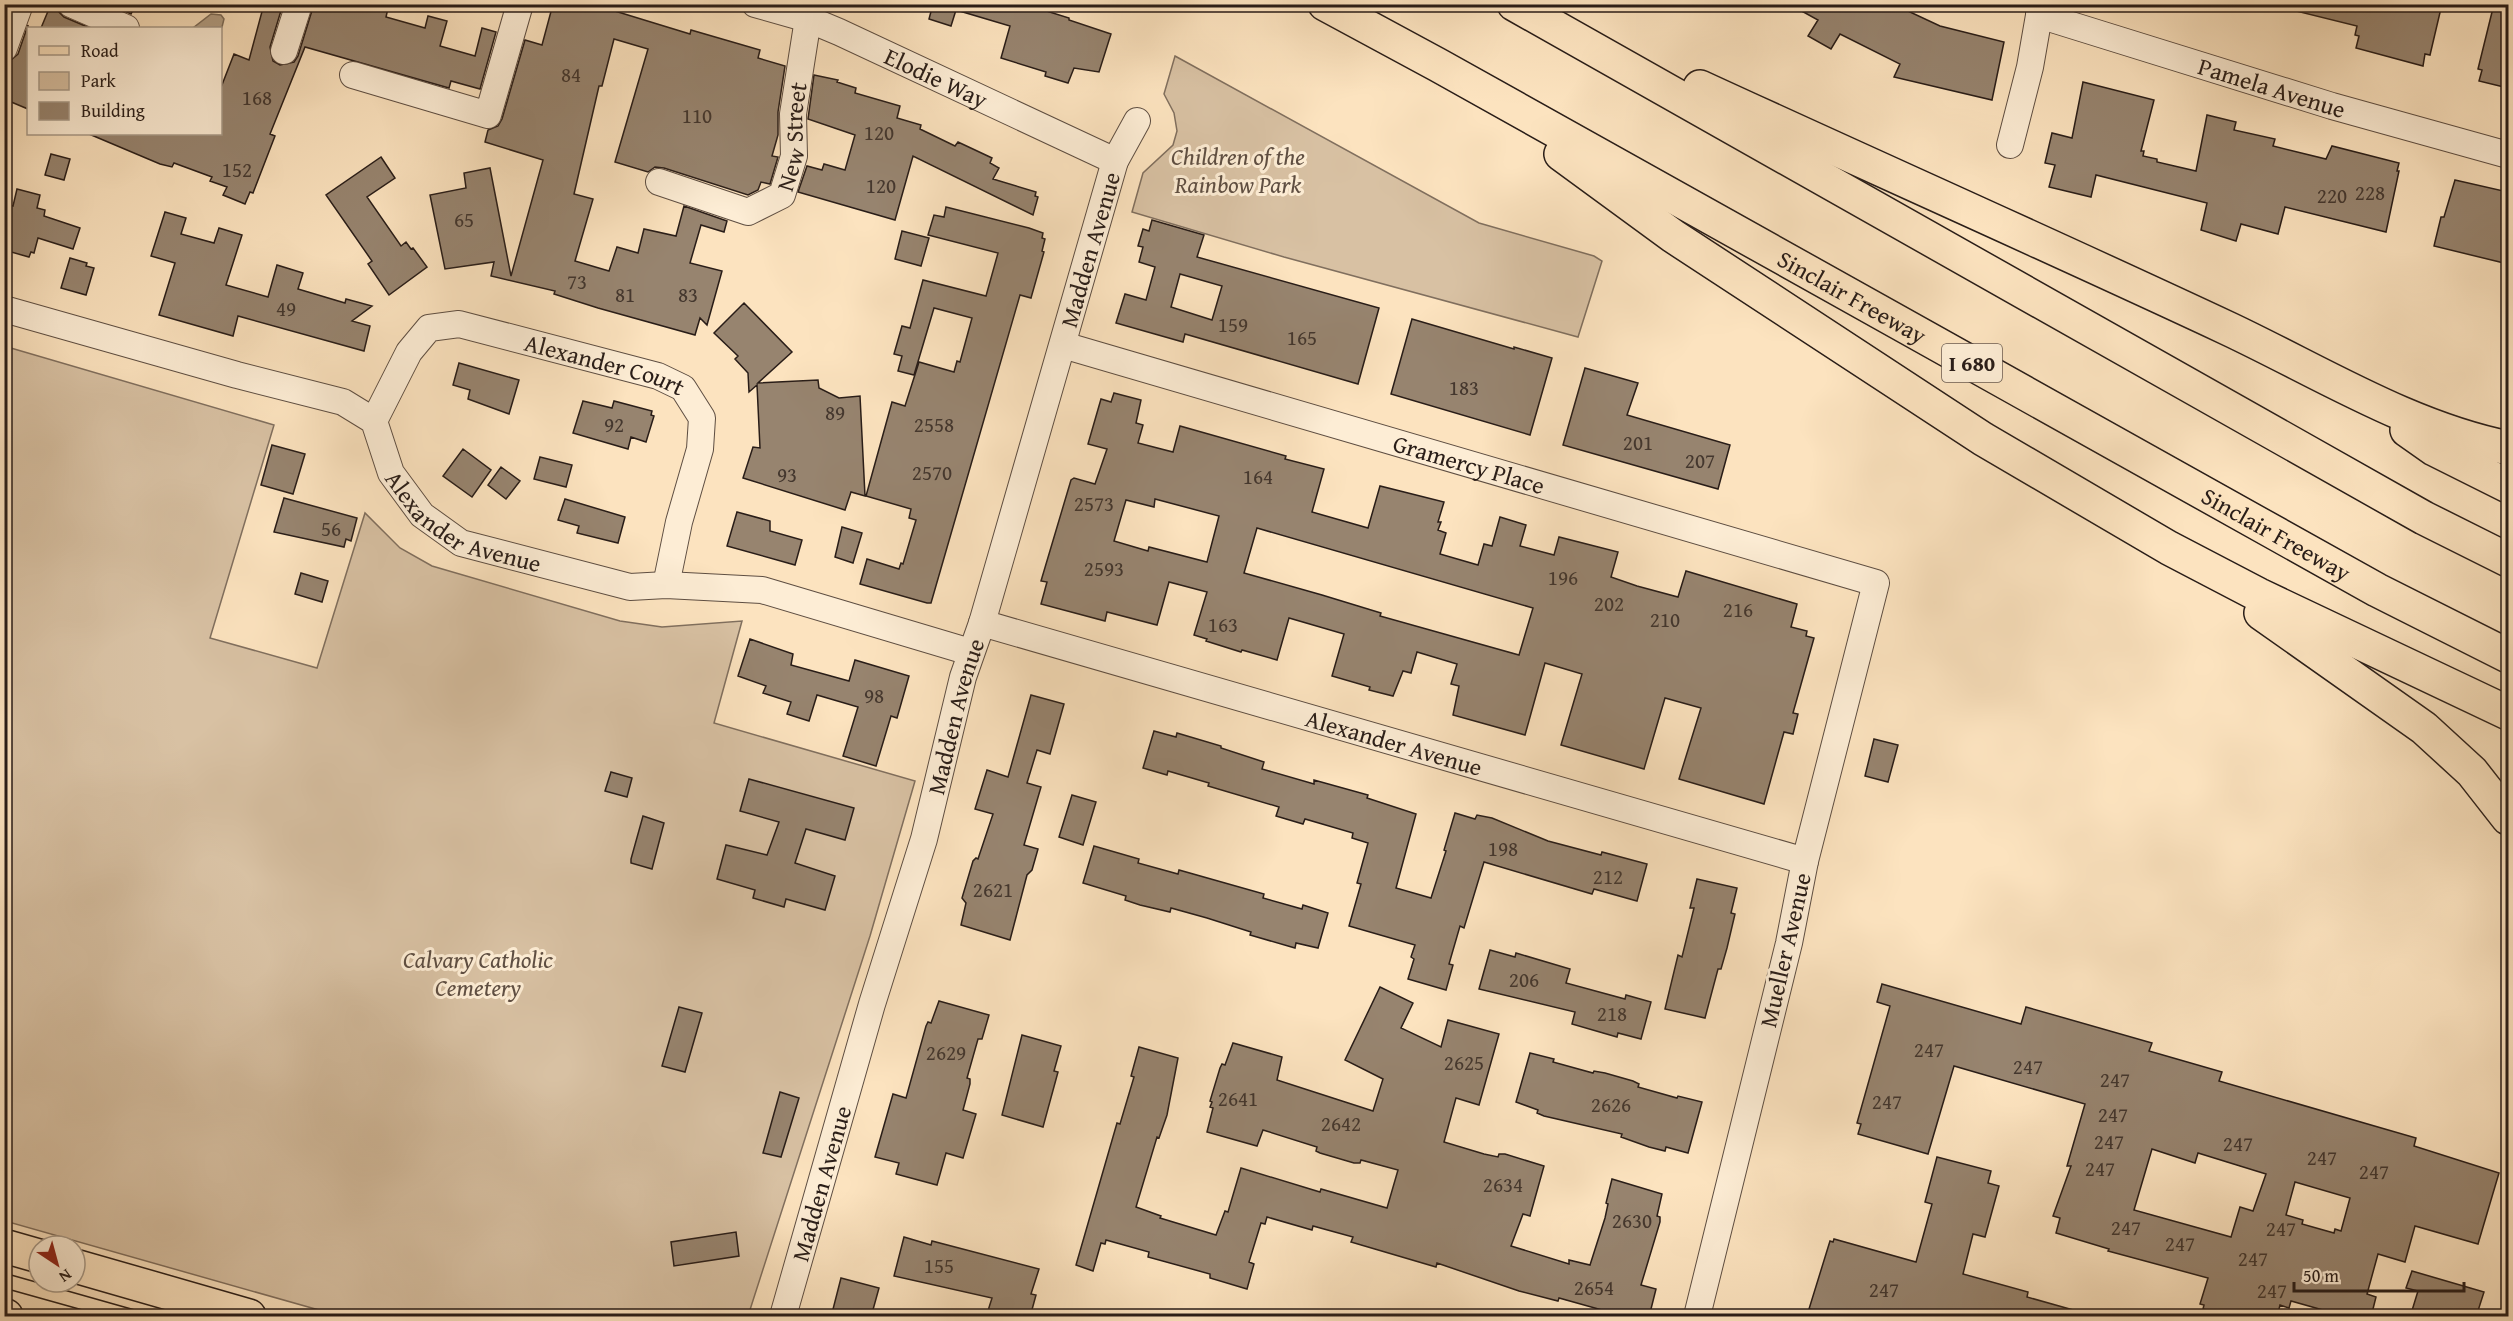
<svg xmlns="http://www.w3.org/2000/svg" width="2513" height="1321" font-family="'Gentium Book Plus',serif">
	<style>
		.green { fill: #d8c1a3; stroke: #806f5e; stroke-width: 1.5 }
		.water { fill: #b4a086; stroke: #7c6c5a; stroke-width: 1.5 }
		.building { fill: #97846f; stroke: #291d18; stroke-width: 1.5; fill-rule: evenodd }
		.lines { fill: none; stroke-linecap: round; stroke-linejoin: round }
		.street-casing { stroke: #5e4e42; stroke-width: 28 }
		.primary-casing { stroke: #291d18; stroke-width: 36 }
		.highway-casing { stroke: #291d18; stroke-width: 36 }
		.street { stroke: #fdedd5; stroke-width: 26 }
		.primary { stroke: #fce3bf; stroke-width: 33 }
		.highway { stroke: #fce3bf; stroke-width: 33 }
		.tram { stroke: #291d18; stroke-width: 1.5 }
		.labels { text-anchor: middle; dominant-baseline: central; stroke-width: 6; stroke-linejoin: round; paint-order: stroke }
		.number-label { font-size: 21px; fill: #44372e }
		.shield { fill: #fdedd5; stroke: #695b51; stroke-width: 1.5 }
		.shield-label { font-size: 22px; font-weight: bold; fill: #291d18 }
		.street-label { font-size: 24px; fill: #291d18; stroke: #fdedd5 }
		.park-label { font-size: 24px; font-style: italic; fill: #5e4e42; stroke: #fdedd5 }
	</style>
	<rect width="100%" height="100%" fill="#fce3bf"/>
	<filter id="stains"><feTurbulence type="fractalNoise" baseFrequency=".00333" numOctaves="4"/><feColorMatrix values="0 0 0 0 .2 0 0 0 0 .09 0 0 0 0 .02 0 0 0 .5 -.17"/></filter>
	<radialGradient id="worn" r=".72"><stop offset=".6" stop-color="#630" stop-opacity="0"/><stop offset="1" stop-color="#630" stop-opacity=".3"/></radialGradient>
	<!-- green -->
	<path class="green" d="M1175 56 1479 223 1594 256 1602 261 1578 337 1284 257 1132 212 1143 173 1173 145 1177 131 1174 113 1164 94Z
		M4 346 274 425 210 638 317 668 365 513 400 548 432 566 620 621 662 627 742 621 714 723 915 781 870 936 748 1316H340L5 1221Z"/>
	<!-- water -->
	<path class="water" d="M211 14 221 15 224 19 222 27 193 28Z"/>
	<!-- building -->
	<path class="building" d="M51 4H56L59 12 64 17 90 28H41Z
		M110 4H136L131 14Z
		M264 4H283L270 47 273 61 280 65 294 62 298 56 314 4H389L386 17 425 28 428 16 447 21 440 46 475 56 482 28 496 32 480 89 451 81 449 88 305 47 270 134 275 136 253 193 250 192 245 204 223 195 227 187 210 181 212 177 174 163 172 167 160 164 89 134H220V90L234 54 249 60Z
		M553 4H592L690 34 691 30 760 50 758 58 785 66 778 112V135L772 156 778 157 770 184 761 182 758 190 748 195 664 168 655 167 648 172 615 162 648 49 614 39 602 86H599L574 194 593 199 575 261 609 271 617 247 638 253 644 229 676 236 684 206 727 221 724 232 701 225 690 263 722 271 707 325 700 318 695 335 598 308 554 294 555 291 491 276 494 262 445 269 430 195 466 188 464 173 490 168 511 276 543 160 485 142 488 130 498 126 502 119 525 40 542 45Z
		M933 4H1024L1069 18V20L1111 34 1099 72 1074 68 1068 83 1045 76 1046 72 1001 58 1010 26 956 10 951 26 929 19Z
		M1789 4H1893L1940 26 2004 42 1992 100 1894 77 1900 64 1840 34 1831 49 1808 36 1818 20Z
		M2297 4H2442L2430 55 2425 54 2423 66 2356 48 2359 36 2355 35 2357 26 2296 11Z
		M2493 8 2508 11V88L2479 81 2482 70 2478 69Z
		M28 25V109L4 99V66L18 54Z
		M814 75 838 80 837 82 856 88 855 93 900 106 897 118 921 125 920 129 955 146 958 142 992 158 990 163 999 168 993 179 1036 192 1035 196 1038 197 1033 215 913 156 895 220 798 192 807 166 822 170 824 164 845 170 855 135 808 119Z
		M2083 82 2154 100 2141 151H2144L2143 156 2157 159V162L2196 171 2207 115 2236 122 2234 130 2275 139 2273 146 2326 159 2332 146 2399 163 2397 171H2399L2386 232 2285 207 2278 234 2241 224 2236 241 2201 230 2207 203 2096 175 2091 197 2049 187 2055 165 2045 163 2052 133 2072 138Z
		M51 154 70 159 64 180 45 175Z
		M381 157 395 178 367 197 401 246 406 242 411 249 413 248 427 267 389 295 368 264 372 261 326 195Z
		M2455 180 2508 192V264L2434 246 2441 217H2444Z
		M17 189 40 195 37 208 45 210 44 216 80 228 73 249 38 238 34 253 31 252 29 257 4 250V203L13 206Z
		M946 207 1029 228 1043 233 1042 238 1045 239 1042 251 1044 252 1031 298 1020 295 931 603H927L860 584 867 559 899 569 901 563 903 564 916 520 909 518 911 509 866 496 892 402 905 406 919 362 954 372 957 361 960 362 972 318 934 308 914 375 898 371 902 356 894 354 902 326 910 328 923 280 986 296 998 253 928 235 934 215 944 217Z
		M165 212 186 218 181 234 214 243 219 228 242 235 226 285 268 297 277 265 303 273 298 289 345 303 346 299 372 306 352 321 370 326 364 351 238 316 233 336 159 315 175 263 151 256Z
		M1152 220 1204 235 1197 257 1379 308 1358 384 1185 334 1183 342 1116 323 1125 294 1146 300 1155 267 1139 262 1143 247 1138 246 1143 229 1149 231ZM1180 274 1222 286 1212 320 1171 307Z
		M902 231 929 238 921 266 895 259Z
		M70 258 87 263 86 266 94 268 86 295 61 288Z
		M744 303 792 352 758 383 818 380 819 388 839 398 860 396 865 496 851 492 845 510 743 478 753 447 760 448 757 385 749 392 748 373 735 359 738 356 714 333Z
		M1412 319 1514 349V347L1552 358 1530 435 1391 394Z
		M459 363 519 380 509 414 468 399 470 390 453 385Z
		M1585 368 1638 383 1627 415 1730 445 1718 489 1563 445Z
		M1114 393 1141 400 1136 423 1143 425 1138 443 1173 452 1180 426 1286 456 1285 459 1324 469 1312 512 1368 528 1380 486 1444 502 1438 522H1441L1438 530 1446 533 1440 554 1478 565 1484 544 1492 546 1500 517 1526 525 1520 546 1554 555 1559 537 1618 552 1611 577 1637 586 1678 597 1686 571 1797 604 1791 627 1807 631 1806 636 1814 638 1793 713 1798 714 1793 734 1784 732 1764 804 1679 779 1701 708 1665 698 1644 769 1561 745 1582 674 1545 663 1525 735 1453 715 1459 686 1451 684 1457 664 1417 652 1411 673 1403 671 1393 696 1369 690 1370 687 1332 676 1344 634 1289 618 1277 660 1242 650 1241 652 1206 641 1207 639 1194 635 1207 592 1169 582 1157 625 1107 612 1105 621 1041 604 1047 582 1041 581 1071 480 1074 478 1095 484 1107 449 1088 444 1101 399 1111 402ZM1155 499 1219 516 1207 562 1149 547 1148 551 1114 541 1126 500 1154 507ZM1257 528 1533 608 1519 655 1380 616 1381 613 1322 595 1244 573Z
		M583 401 612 408 614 401 652 411 651 415 654 416 646 442 631 437 628 449 573 433Z
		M272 445 305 454 293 494 261 485Z
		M463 449 491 470 472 497 443 476Z
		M540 457 572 465 566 487 534 479Z
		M501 467 520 481 506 499 488 485Z
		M284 498 357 518 351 541 346 539 344 547 274 532Z
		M565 499 625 517 618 543 577 533 579 526 558 520Z
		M737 512 770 521V531L802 540 795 565 727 546Z
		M842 527 862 533 853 563 835 557Z
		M301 573 328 581 322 602 295 594Z
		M750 639 793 654 791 665 849 681 855 660 909 676 897 718 891 716 876 766 843 756 858 707 817 695 809 721 787 714 791 702 763 693 766 686 738 676Z
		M1031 695 1064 704 1050 754 1037 750 1027 783 1041 787 1024 845 1038 849 1032 870 1027 875 1010 940 961 925 966 903 962 898 973 861 976 858 978 859 993 814 975 809 987 770 1008 777Z
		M1154 731 1176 737 1177 733 1221 746V748L1264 762 1262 769 1314 784V780L1368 795 1367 798 1416 814 1396 888 1431 898 1446 851 1444 850 1455 813 1475 819 1477 815 1492 818 1548 841 1601 855 1602 852 1647 864 1637 901 1594 889 1592 894 1484 862 1464 928 1460 926 1449 964 1453 965 1446 990 1408 979 1414 959 1411 957 1415 945 1349 926 1361 884 1357 883 1368 843 1352 838 1353 833 1305 819 1303 824 1276 816 1279 807 1208 786 1209 783 1168 771 1167 775 1143 768Z
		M1874 739 1898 745 1888 782 1865 776Z
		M611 772 632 778 627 797 605 791Z
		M749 779 854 808 845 840 806 829 795 863 835 876 825 910 786 899 784 907 753 898 755 890 717 879 726 845 767 855 779 822 740 811Z
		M1072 795 1096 802 1083 845 1059 837Z
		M643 816 664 823 652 869 631 863V859Z
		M1094 846 1139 859 1138 863 1178 874 1179 870 1264 894 1263 898 1302 909 1303 905 1328 913 1318 948 1296 943 1295 948 1250 935 1251 932 1207 918 1171 908 1170 912 1140 905 1125 900 1126 896 1083 883Z
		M1697 879 1737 888 1731 913 1735 914 1727 948 1721 969H1718L1705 1018 1665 1009 1678 955 1682 957 1694 908H1690Z
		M1490 950 1515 957 1516 953 1570 969 1566 983 1625 999 1626 995 1651 1002 1641 1039 1618 1033 1617 1037 1572 1024 1575 1012 1479 989Z
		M1882 984 2021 1024 2026 1007 2152 1043 2149 1051 2222 1072 2219 1081 2416 1138 2414 1146 2499 1173 2478 1244 2415 1226 2405 1262 2378 1254 2367 1294 2376 1297 2371 1317H2336L2337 1314 2291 1301 2289 1308 2280 1305 2277 1317H2213L2215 1312 2203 1309 2204 1305 2200 1304 2208 1278 2108 1251 2109 1249 2056 1233 2060 1218 2053 1216 2071 1166H2067L2085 1104 1954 1066 1928 1154 1858 1134 1861 1124 1857 1123 1890 1006 1877 1002ZM2152 1149 2195 1163 2198 1153 2266 1174 2253 1211 2240 1207 2231 1237 2134 1210ZM2295 1182 2350 1198 2341 1231 2335 1229 2334 1233 2302 1224 2303 1220 2286 1215Z
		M1380 987 1413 1003 1401 1028 1441 1047 1448 1020 1499 1034 1479 1105 1456 1098 1444 1142 1484 1154 1498 1157 1499 1154H1505L1544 1166 1530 1216 1523 1214 1511 1246 1569 1264V1260L1590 1265 1605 1218 1608 1204 1606 1203 1612 1179 1662 1194 1657 1216 1660 1217V1222L1641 1285 1656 1289 1649 1317H1600L1602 1310 1559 1298 1558 1301 1519 1291 1437 1263 1436 1267 1351 1242 1353 1237 1313 1226 1312 1230 1267 1217 1265 1224 1261 1223 1249 1262 1254 1264 1247 1289 1210 1278V1274L1148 1257 1149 1252 1106 1240 1105 1244 1101 1243 1093 1271 1076 1265 1117 1123 1120 1124 1134 1077 1131 1076 1139 1047 1178 1058 1167 1115 1159 1138 1157 1137 1136 1207 1161 1216 1160 1218 1216 1235 1225 1211 1228 1212 1241 1168 1320 1192 1321 1189 1387 1208 1398 1170 1361 1160 1360 1163H1354L1320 1153 1316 1151 1317 1147 1263 1130 1257 1146 1207 1132 1213 1108 1210 1107 1212 1102 1210 1101 1220 1068 1222 1064 1225 1065 1233 1043 1282 1057 1277 1080 1373 1111 1383 1079 1345 1060Z
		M939 1001 989 1015 982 1039H978L967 1078 970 1079V1084L963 1110 976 1114 963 1158 946 1153 937 1185 896 1174 899 1163 875 1157 893 1094 906 1098 926 1026 928 1022 931 1023Z
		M679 1007 702 1013 685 1072 662 1066Z
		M1022 1035 1061 1046 1054 1071 1058 1072 1043 1127 1002 1115Z
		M1530 1053 1554 1059 1553 1062 1593 1073 1594 1071 1605 1073 1633 1081 1639 1084 1638 1087 1677 1098 1678 1096 1702 1102 1688 1153 1666 1147 1665 1151 1649 1147 1621 1137 1622 1134 1544 1116 1537 1113 1538 1110 1516 1102Z
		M780 1092 799 1098 781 1157 763 1153Z
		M1937 1157 1991 1171 1988 1183 1999 1186 1985 1237 1973 1234 1963 1274 2028 1292 2027 1297 2077 1311 2076 1317H1835L1809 1309 1830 1241 1833 1242 1834 1239 1916 1262 1932 1204 1925 1202Z
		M736 1232 739 1256 674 1266 671 1242Z
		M904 1237 931 1245 932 1241 1039 1269 1031 1294 1036 1295 1030 1317H986L992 1298 894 1276Z
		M2412 1271 2484 1292 2476 1317H2410L2418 1291 2406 1288Z
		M841 1278 879 1288 871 1317H831Z"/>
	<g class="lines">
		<defs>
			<g id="street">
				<path d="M71 4 126 28"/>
				<path id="s1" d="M755 4 808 19 839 32 1115 161"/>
				<path id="s2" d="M2039 15 2332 106 2508 155"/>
				<path d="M4 48 20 4"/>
				<path d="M284 51 299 4"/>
				<path d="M353 75 488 115 520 4"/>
				<path d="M2010 145 2030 67 2041 4"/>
				<path id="s3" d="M659 182 748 212 782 195 794 156 793 114 808 19"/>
				<path id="s4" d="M4 309 237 375 343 402 374 421 391 473 422 515 461 543 630 587 666 585 762 590 970 652"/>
				<path id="s5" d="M1063 345 1876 583 1805 861 1789 943 1697 1316"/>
				<path id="s6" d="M374 421 409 352 429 328 459 324 658 376 683 388 702 418 700 449 679 522 666 585"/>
				<path id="s7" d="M982 623 1805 861"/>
				<path id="s8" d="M783 1316 872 1004 924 839 963 677 982 623 1115 161 1137 121"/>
			</g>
			<path id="primary" d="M4 1246 39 1256
				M75 1266 249 1316
				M4 1316H6"/>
			<g id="highway">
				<path id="s9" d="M1325 4 1438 65 2377 590 2508 656"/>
				<path d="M1514 4 2424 518 2508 560"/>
				<path d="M1700 87C1876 168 2054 247 2229 329 2320 372 2409 428 2508 448"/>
				<path d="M1561 154 1673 236 1983 439 2169 548 2259 595 2508 713"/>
				<path d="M2407 430 2434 449 2508 486"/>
				<path d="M2261 613 2424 728 2472 772 2508 818"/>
			</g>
		</defs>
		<!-- street casing -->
		<use href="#street" class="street-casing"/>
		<!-- primary casing -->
		<use href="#primary" class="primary-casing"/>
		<!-- highway casing -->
		<use href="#highway" class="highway-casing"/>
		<!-- street -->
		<use href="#street" class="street"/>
		<!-- primary -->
		<use href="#primary" class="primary"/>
		<!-- highway -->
		<use href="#highway" class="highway"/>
		<!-- tram -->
		<path class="tram" d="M4 1273 156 1316
			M4 1288 104 1316"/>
	</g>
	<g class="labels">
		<!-- number labels -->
		<g class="number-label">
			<text x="571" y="74">84</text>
			<text x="257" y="97">168</text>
			<text x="697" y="115">110</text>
			<text x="879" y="132">120</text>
			<text x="237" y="169">152</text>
			<text x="881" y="185">120</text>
			<text x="2370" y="192">228</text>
			<text x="2332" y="195">220</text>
			<text x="464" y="219">65</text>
			<text x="577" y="281">73</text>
			<text x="625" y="294">81</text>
			<text x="688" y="294">83</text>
			<text x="286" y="308">49</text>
			<text x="1233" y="324">159</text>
			<text x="1302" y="337">165</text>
			<text x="1464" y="387">183</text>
			<text x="835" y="412">89</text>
			<text x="614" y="424">92</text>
			<text x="934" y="424">2558</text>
			<text x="1638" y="442">201</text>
			<text x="1700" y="460">207</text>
			<text x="932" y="472">2570</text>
			<text x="787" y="474">93</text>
			<text x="1258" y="476">164</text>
			<text x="1094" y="503">2573</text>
			<text x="331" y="528">56</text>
			<text x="1104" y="568">2593</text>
			<text x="1563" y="577">196</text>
			<text x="1609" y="603">202</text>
			<text x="1738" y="609">216</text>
			<text x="1665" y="619">210</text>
			<text x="1223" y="624">163</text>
			<text x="874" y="695">98</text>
			<text x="1503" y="848">198</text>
			<text x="1608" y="876">212</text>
			<text x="993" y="889">2621</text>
			<text x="1524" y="979">206</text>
			<text x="1612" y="1013">218</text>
			<text x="1929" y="1049">247</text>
			<text x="946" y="1052">2629</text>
			<text x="1464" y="1062">2625</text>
			<text x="2028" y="1066">247</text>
			<text x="2115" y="1079">247</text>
			<text x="1238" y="1098">2641</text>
			<text x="1887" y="1101">247</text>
			<text x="1611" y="1104">2626</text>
			<text x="2113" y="1114">247</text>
			<text x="1341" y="1123">2642</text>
			<text x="2109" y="1141">247</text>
			<text x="2238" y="1143">247</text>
			<text x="2322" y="1157">247</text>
			<text x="2100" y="1168">247</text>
			<text x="2374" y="1171">247</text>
			<text x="1503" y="1184">2634</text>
			<text x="1632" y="1220">2630</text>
			<text x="2126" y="1227">247</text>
			<text x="2281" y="1228">247</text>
			<text x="2180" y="1243">247</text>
			<text x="2253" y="1258">247</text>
			<text x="939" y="1265">155</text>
			<text x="1594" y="1287">2654</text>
			<text x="1884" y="1289">247</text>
			<text x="2272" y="1290">247</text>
		</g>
		<!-- shield labels -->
		<rect class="shield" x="1942" y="344" width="60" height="38" rx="4.5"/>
		<g class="shield-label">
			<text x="1972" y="363">I 680</text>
		</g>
		<!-- street labels -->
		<g class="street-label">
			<text stroke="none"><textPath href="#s1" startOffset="196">Elodie Way</textPath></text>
			<text stroke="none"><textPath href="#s2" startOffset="244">Pamela Avenue</textPath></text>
			<text stroke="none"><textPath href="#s3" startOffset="192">New Street</textPath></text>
			<text stroke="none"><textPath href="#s8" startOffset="1110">Madden Avenue</textPath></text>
			<text stroke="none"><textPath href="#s9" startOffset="603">Sinclair Freeway</textPath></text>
			<text stroke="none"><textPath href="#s6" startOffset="290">Alexander Court</textPath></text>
			<text stroke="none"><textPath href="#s5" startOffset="423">Gramercy Place</textPath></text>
			<text stroke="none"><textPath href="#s4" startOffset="534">Alexander Avenue</textPath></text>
			<text stroke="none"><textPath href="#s9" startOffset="1089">Sinclair Freeway</textPath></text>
			<text stroke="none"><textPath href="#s8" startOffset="624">Madden Avenue</textPath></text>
			<text stroke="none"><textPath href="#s7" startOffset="429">Alexander Avenue</textPath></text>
			<text transform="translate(1785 950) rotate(-77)">Mueller Avenue</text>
			<text stroke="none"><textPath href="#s8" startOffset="138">Madden Avenue</textPath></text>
		</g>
		<!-- park labels -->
		<g class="park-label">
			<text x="1238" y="156">Children of the<tspan x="1238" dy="28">Rainbow Park</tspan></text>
			<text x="478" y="959">Calvary Catholic<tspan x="478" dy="28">Cemetery</tspan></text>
		</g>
	</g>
	<!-- margin -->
	<rect width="2513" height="1321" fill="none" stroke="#fce3bf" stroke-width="24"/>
	<rect x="6" y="6" width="2501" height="1309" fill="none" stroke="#291d18" stroke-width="3"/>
	<rect x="12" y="12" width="2489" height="1297" fill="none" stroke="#291d18" stroke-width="1.5"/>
	<!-- legend -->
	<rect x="27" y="27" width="195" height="108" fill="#fdedd5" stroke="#a89a89" stroke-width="1.5"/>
	<rect x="39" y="46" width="30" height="9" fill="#fce3bf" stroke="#a89a89" stroke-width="1.5"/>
	<text x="81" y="57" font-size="18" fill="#291d18">Road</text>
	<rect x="39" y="72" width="30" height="18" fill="#d8c1a3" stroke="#a89a89" stroke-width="1.5"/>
	<text x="81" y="87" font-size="18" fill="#291d18">Park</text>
	<rect x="39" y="102" width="30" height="18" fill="#97846f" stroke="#a89a89" stroke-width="1.5"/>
	<text x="81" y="117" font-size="18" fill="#291d18">Building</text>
	<!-- north arrow -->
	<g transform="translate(57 1264) rotate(144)"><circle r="28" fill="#fdedd5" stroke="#a89a89" stroke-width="1.5"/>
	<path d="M0-4.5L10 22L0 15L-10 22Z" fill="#8f2418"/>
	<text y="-9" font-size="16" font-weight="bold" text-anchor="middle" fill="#291d18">N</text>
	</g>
	<!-- scale -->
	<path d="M2294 1282v9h170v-9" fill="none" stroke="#291d18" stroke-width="3"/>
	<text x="2303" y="1282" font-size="18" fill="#291d18" stroke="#fdedd5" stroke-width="4.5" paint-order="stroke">50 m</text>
	<rect width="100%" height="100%" filter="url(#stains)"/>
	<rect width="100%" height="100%" fill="url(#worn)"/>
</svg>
